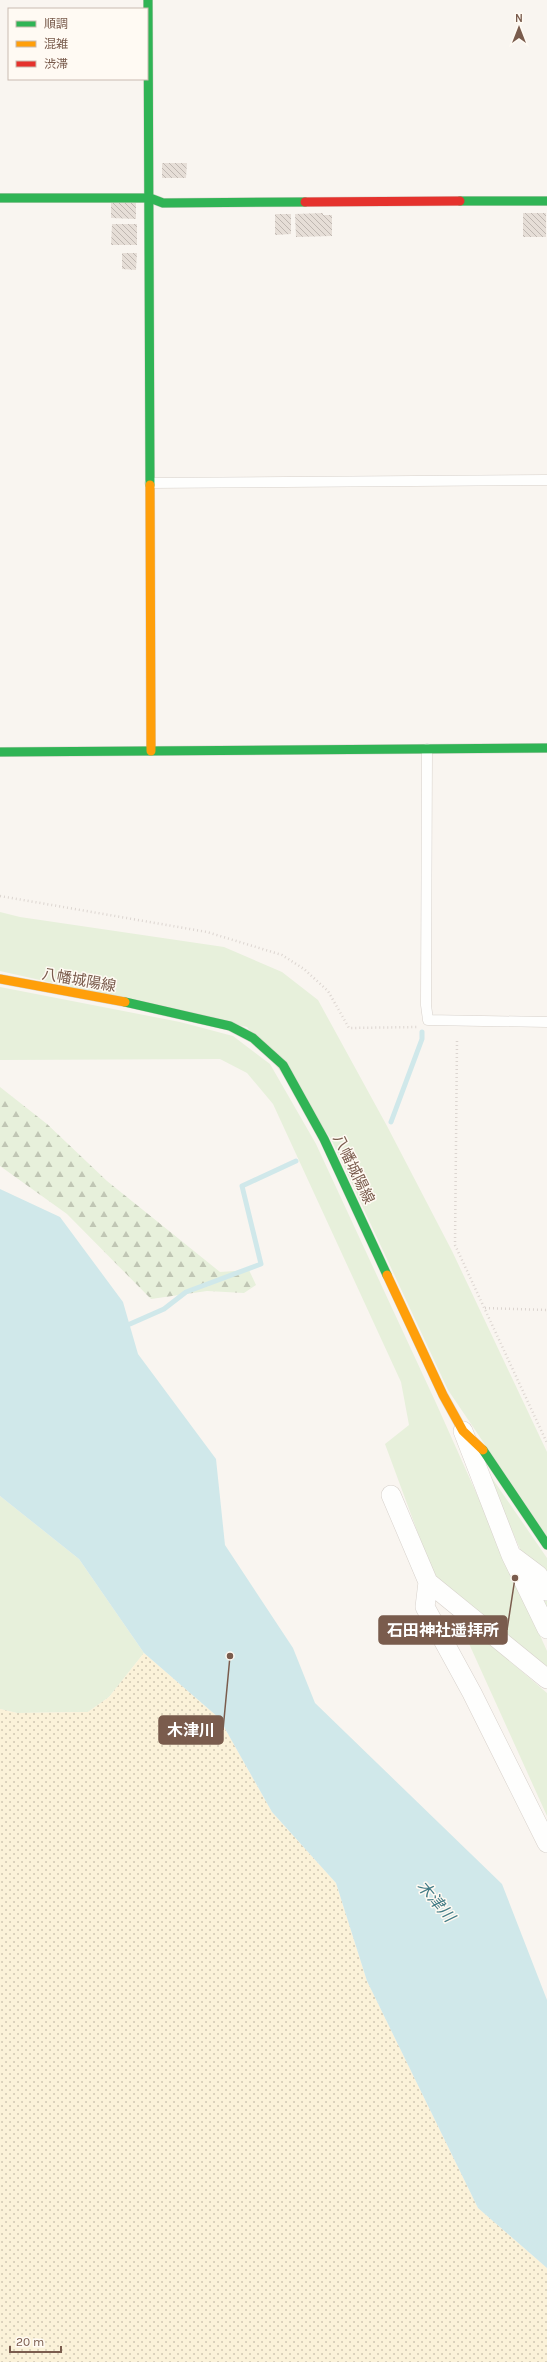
<svg xmlns="http://www.w3.org/2000/svg" width="547" height="2362" font-family="Karla,'Noto Sans JP',sans-serif">
	<style>
		.green { fill: #e7f0db }
		.forest { fill: url(#forest-firs) }
		.sand { fill: url(#sand-dots) }
		.water { fill: #d0e8ea }
		.lines { fill: none; stroke-linecap: round; stroke-linejoin: round }
		.stream { stroke: #d0e8ea; stroke-width: 5 }
		.building { fill: url(#building-back-hatch) }
		.lane-casing { stroke: #d7d1cb; stroke-width: 11 }
		.street-casing { stroke: #d7d1cb; stroke-width: 20 }
		.fast-casing { stroke: #d9d2cb; stroke-width: 10 }
		.slow-casing { stroke: #d9d2cb; stroke-width: 10 }
		.jam-casing { stroke: #d9d2cb; stroke-width: 10 }
		.path { stroke: #dcd5d0; stroke-width: 2.5; stroke-dasharray: 1 3; stroke-linecap: butt }
		.lane { stroke: #fefefd; stroke-width: 10 }
		.street { stroke: #fefefd; stroke-width: 19 }
		.fast { stroke: #30b455; stroke-width: 9 }
		.slow { stroke: #ff9f0a; stroke-width: 9 }
		.jam { stroke: #e5322d; stroke-width: 9 }
		.labels { text-anchor: middle; dominant-baseline: central; stroke-width: 3; stroke-linejoin: round; paint-order: stroke }
		.street-label { font-size: 15px; fill: #7a5c4d; stroke: #fffaf3 }
		.water-label { font-size: 16px; font-style: italic; fill: #437c86; stroke: #fffaf3 }
		.leader { fill: none; stroke: #7a5c4d; stroke-width: 1.5 }
		.callout-dot { fill: #7a5c4d; stroke: #fffaf3; stroke-width: 1.5 }
		.callout { fill: #7a5c4d; stroke: #7a5c4d; stroke-width: 1.5 }
		.callout-label { font-size: 16px; text-anchor: middle; font-weight: bold; fill: #fff }
	</style>
	<defs>
		<pattern id="forest-firs" width="22" height="20" patternUnits="userSpaceOnUse"><rect width="22" height="20" fill="#e7f0db"/><path d="M5 1l3.5 6h-7zM16 11l3.5 6h-7z" fill="#c0c6b4"/></pattern>
		<pattern id="sand-dots" width="8" height="8" patternUnits="userSpaceOnUse"><rect width="8" height="8" fill="#fbf2d9"/><path d="M2 2h.1M6 6h.1" fill="none" stroke="#d0c7b2" stroke-width="1.8" stroke-linecap="round"/></pattern>
		<pattern id="building-back-hatch" width="6" height="6" patternUnits="userSpaceOnUse"><rect width="6" height="6" fill="#e6ded7"/><path d="M-1 5l2 2M0 0l6 6M5-1l2 2" fill="none" stroke="#bfb7b1"/></pattern>
	</defs>
	<rect width="100%" height="100%" fill="#f9f5f0"/>
	<!-- green -->
	<path class="green" d="M0 912 20 917 224 947 282 972 318 1000 387 1126 452 1251 547 1452V1536L448 1390 331 1139 247 1027 0 971Z
		M0 987 180 1022 233 1036 270 1064 316 1144 436 1403 547 1651V1671L433 1574 385 1444 409 1425 401 1382 273 1104 247 1073 220 1059 0 1060Z
		M483 1465 547 1558V1610Z
		M0 1496 79 1559 144 1653 109 1697 88 1712 17 1713 0 1709Z
		M456 1615 547 1693V1816Z"/>
	<!-- forest -->
	<path class="forest" d="M0 1087 47 1124 107 1181 220 1272 249 1270 256 1285 244 1293 207 1291 151 1299 67 1214 0 1166Z"/>
	<!-- sand -->
	<path class="sand" d="M144 1653 219 1718 272 1812 336 1883 367 1981 478 2208 547 2268V2362H0V1709L17 1713 88 1712 109 1697Z"/>
	<!-- water -->
	<path class="water" d="M0 1189 60 1217 123 1302 138 1354 216 1459 225 1545 293 1648 315 1703 502 1884 547 2000V2268L478 2208 367 1981 336 1883 272 1812 219 1718 144 1653 79 1559 0 1496Z"/>
	<g class="lines">
		<!-- stream -->
		<path class="stream" d="M391 1122 422 1039V1032
			M130 1324 164 1309 186 1292 261 1264 242 1186 296 1161"/>
	</g>
	<!-- building -->
	<path class="building" d="M162 163H187L186 178H162Z
		M111 203H136V219L111 218Z
		M323 213V215H332V236L296 237 295 214Z
		M523 213H546V237H523Z
		M275 214H291V234L275 235Z
		M112 224H137V245H111Z
		M122 253H137L136 270 122 269Z"/>
	<g class="lines">
		<defs>
			<path id="lane" d="M150 483 547 480
				M427 749 426 1005 428 1020 547 1022"/>
			<path id="street" d="M463 1431 511 1555 547 1629
				M391 1495 428 1582 425 1607 472 1693 547 1843
				M514 1557 538 1575 547 1591
				M428 1582 547 1679"/>
			<path id="fast" d="M148 0 150 485
				M0 198H150L163 203 305 202
				M460 201H547
				M0 752 547 748
				M125 1002 230 1026 253 1038 283 1065 324 1139 387 1275
				M483 1450 547 1545"/>
			<path id="slow" d="M150 485 151 751
				M0 979 125 1002
				M387 1275 443 1395 463 1431 483 1450"/>
			<path id="jam" d="M305 202 460 201"/>
		</defs>
		<!-- lane casing -->
		<use href="#lane" class="lane-casing"/>
		<!-- street casing -->
		<use href="#street" class="street-casing"/>
		<!-- fast casing -->
		<use href="#fast" class="fast-casing"/>
		<!-- slow casing -->
		<use href="#slow" class="slow-casing"/>
		<!-- jam casing -->
		<use href="#jam" class="jam-casing"/>
		<!-- path -->
		<path class="path" d="M0 896 207 932 282 955 304 969 328 991 349 1028 418 1027
			M457 1041 455 1245 547 1443
			M485 1308 547 1310"/>
		<!-- lane -->
		<use href="#lane" class="lane"/>
		<!-- street -->
		<use href="#street" class="street"/>
		<!-- fast -->
		<use href="#fast" class="fast"/>
		<!-- slow -->
		<use href="#slow" class="slow"/>
		<!-- jam -->
		<use href="#jam" class="jam"/>
	</g>
	<g class="labels">
		<!-- street labels -->
		<g class="street-label">
			<text transform="translate(79 980) rotate(10)">八幡城陽線</text>
			<text transform="translate(354 1169) rotate(64)">八幡城陽線</text>
		</g>
		<!-- water labels -->
		<g class="water-label">
			<text transform="translate(436 1901) rotate(50)">木津川</text>
		</g>
	</g>
	<!-- callouts -->
	<path class="leader" d="M515 1578L507 1630M230 1656L223 1730"/>
	<g class="callout-dot">
		<circle cx="515" cy="1578" r="4"/>
		<circle cx="230" cy="1656" r="4"/>
	</g>
	<g class="callout">
		<rect x="379" y="1616" width="128" height="28" rx="4"/>
		<rect x="159" y="1716" width="64" height="28" rx="4"/>
	</g>
	<g class="callout-label">
		<text x="443" y="1636">石田神社遥拝所</text>
		<text x="191" y="1736">木津川</text>
	</g>
	<!-- legend -->
	<rect x="8" y="8" width="140" height="72" fill="#fffaf3" stroke="#cabbb1"/>
	<rect x="16" y="21" width="20" height="6" fill="#30b455" stroke="#cabbb1"/>
	<text x="44" y="28" font-size="12" fill="#7a5c4d">順調</text>
	<rect x="16" y="41" width="20" height="6" fill="#ff9f0a" stroke="#cabbb1"/>
	<text x="44" y="48" font-size="12" fill="#7a5c4d">混雑</text>
	<rect x="16" y="61" width="20" height="6" fill="#e5322d" stroke="#cabbb1"/>
	<text x="44" y="68" font-size="12" fill="#7a5c4d">渋滞</text>
	<!-- north arrow -->
	<g transform="translate(519 28)" stroke="#fffaf3" stroke-width="3" paint-order="stroke">
	<path d="M0-3L7 15L0 10L-7 15Z" fill="#7a5c4d"/>
	<text y="-6" font-size="11" font-weight="bold" text-anchor="middle" fill="#7a5c4d">N</text>
	</g>
	<!-- scale -->
	<path d="M10 2346v6h51v-6" fill="none" stroke="#7a5c4d" stroke-width="2"/>
	<text x="16" y="2346" font-size="12" fill="#7a5c4d" stroke="#fffaf3" stroke-width="3" paint-order="stroke">20 m</text>
</svg>
